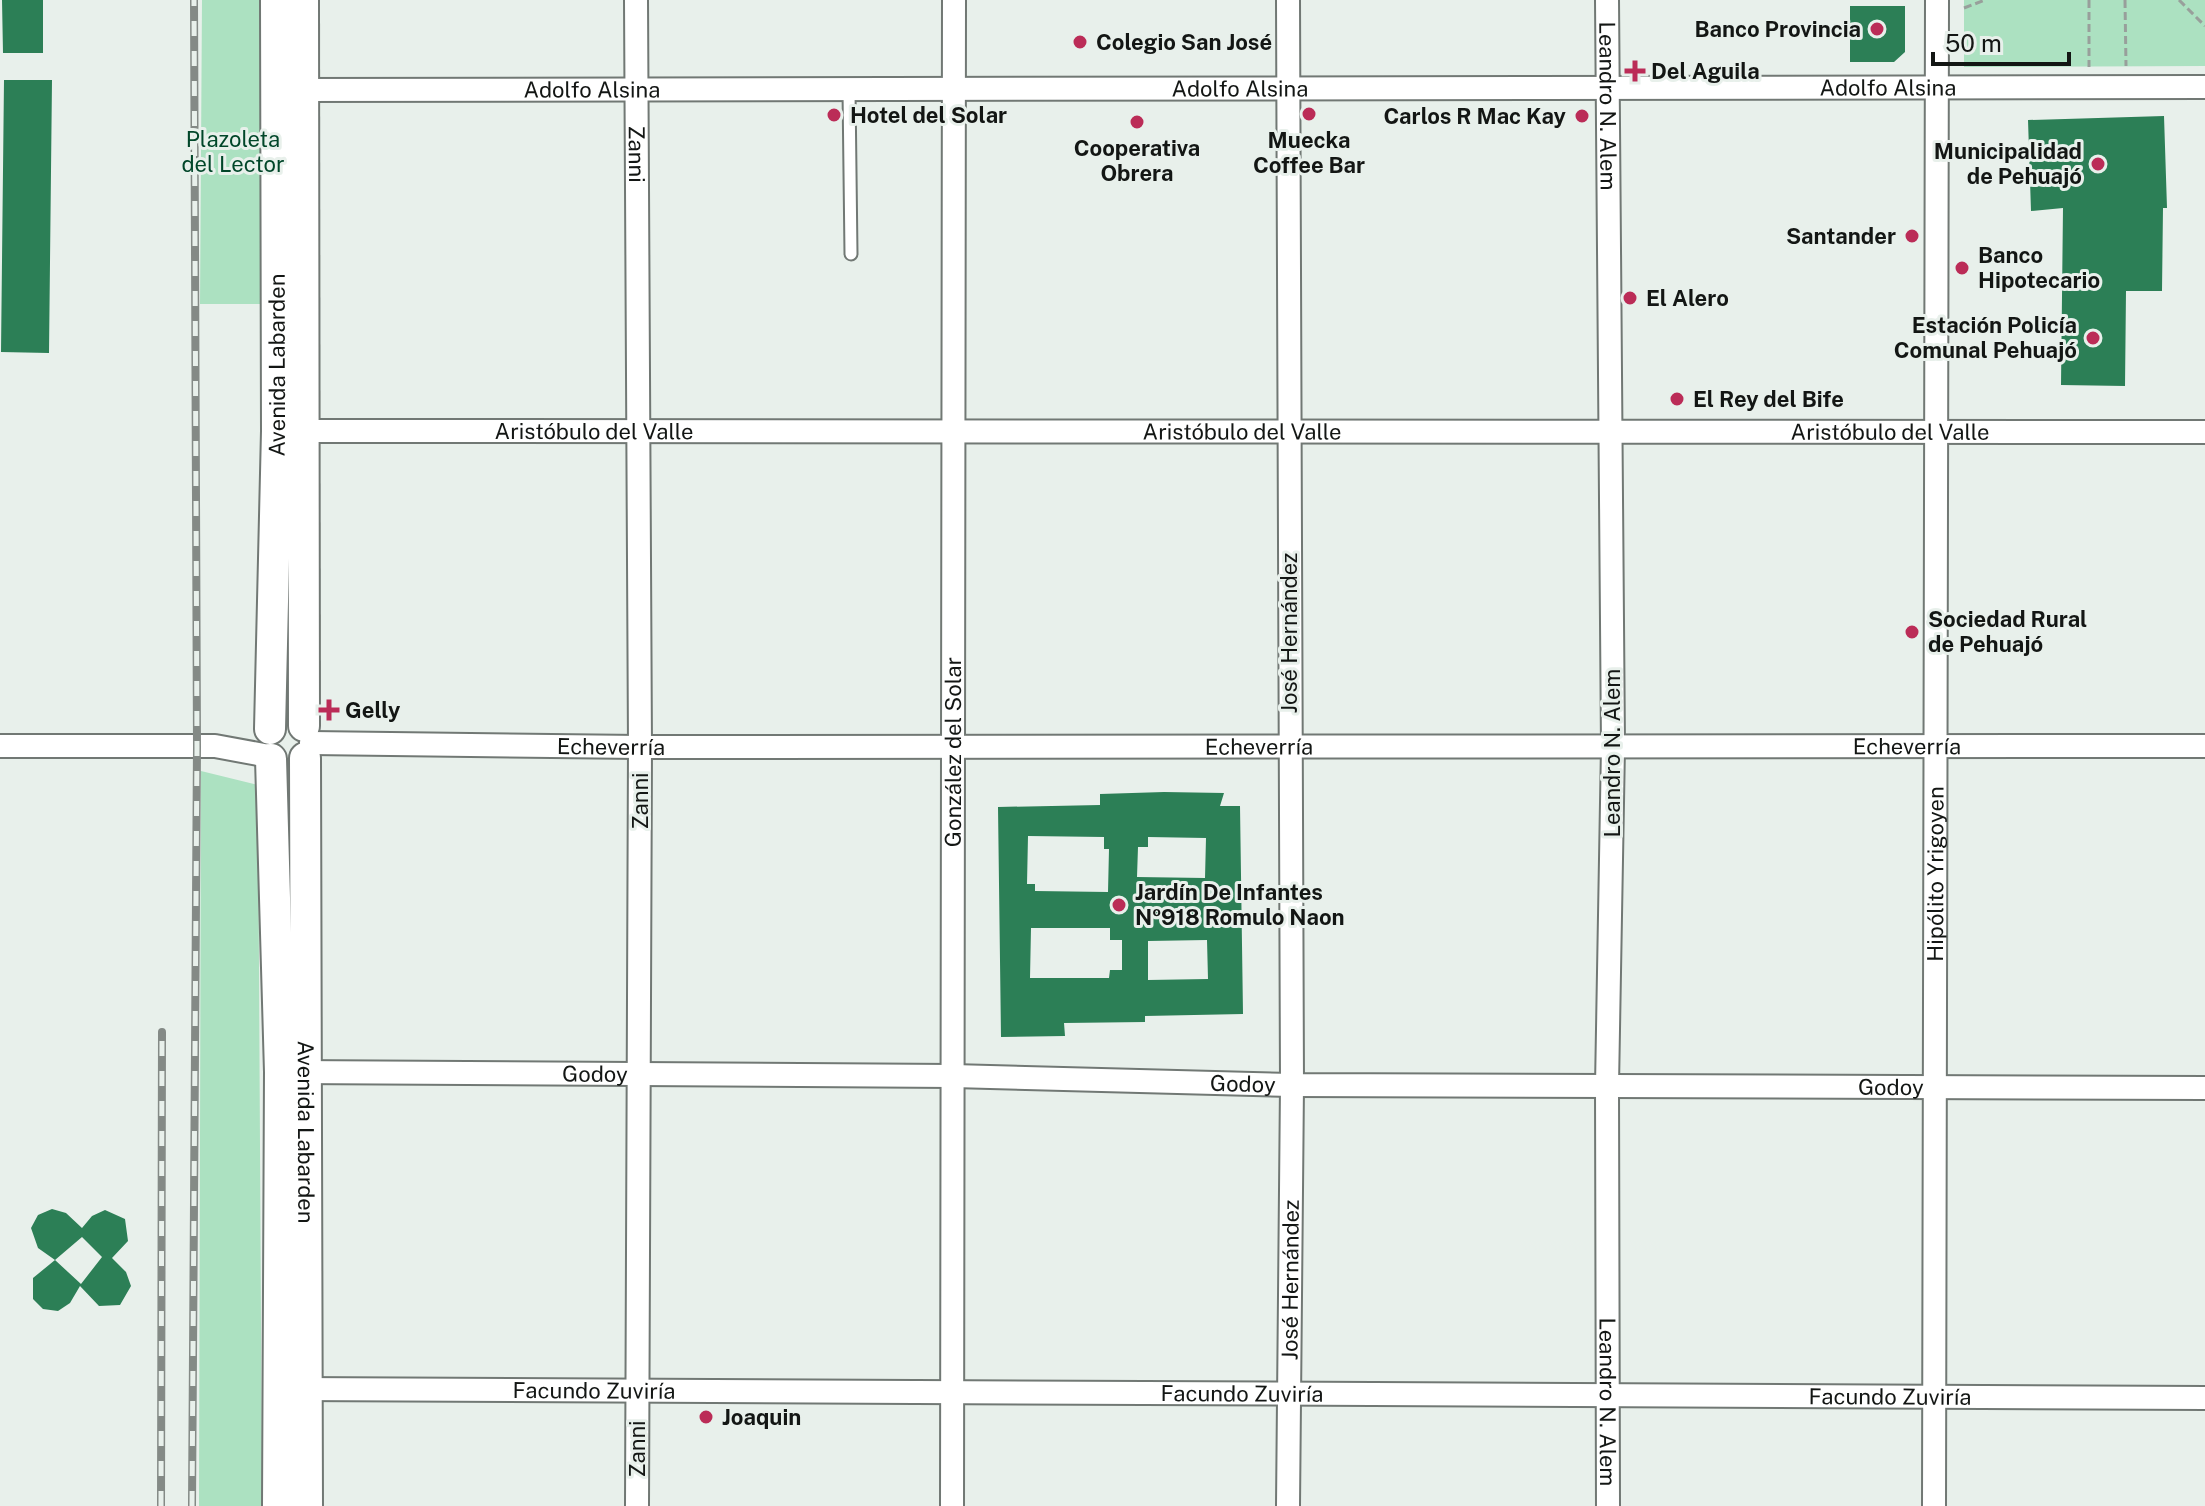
<svg xmlns="http://www.w3.org/2000/svg" width="2205" height="1506" font-family="'Public Sans',sans-serif">
	<style>
		.green { fill: #ace1c1 }
		.building { fill: #2c7f56; fill-rule: evenodd }
		.lines { fill: none; stroke-linecap: round; stroke-linejoin: round }
		.lane-casing { stroke: #717874; stroke-width: 15 }
		.street-casing { stroke: #717874; stroke-width: 26 }
		.secondary-casing { stroke: #717874; stroke-width: 34 }
		.path { stroke: #989f9b; stroke-width: 3; stroke-dasharray: 8 4; stroke-linecap: butt }
		.lane { stroke: #fff; stroke-width: 11 }
		.street { stroke: #fff; stroke-width: 22 }
		.secondary { stroke: #fff; stroke-width: 30 }
		.rail-casing { stroke: #848a86; stroke-width: 8 }
		.rail { stroke: #e8f0eb; stroke-width: 5; stroke-dasharray: 15; stroke-linecap: butt }
		.poi-dot { fill: #bb2c57; stroke: #e8f0eb; stroke-width: 3 }
		.labels { text-anchor: middle; dominant-baseline: central; stroke-width: 6; stroke-linejoin: round; paint-order: stroke }
		.poi-label { font-size: 22px; font-weight: bold; fill: #131614; stroke: #e8f0eb; text-anchor: start }
		.street-label { font-size: 22px; fill: #131614; stroke: #e8f0eb }
		.park-label { font-size: 22px; fill: #014629; stroke: #e8f0eb }
	</style>
	<rect width="100%" height="100%" fill="#e8f0eb"/>
	<!-- green -->
	<path class="green" d="M202 0H266L264 304H200Z
		M1964 0H2205V66L1964 67Z
		M201 771 258 785 262 1506H199Z"/>
	<!-- building -->
	<path class="building" d="M2 0H43V53H3Z
		M1850 6H1905V52L1894 62H1850Z
		M4 80H52L49 353 1 352Z
		M2164 116 2167 208H2163L2162 291H2126L2125 386 2061 385 2063 208 2031 211 2028 120Z
		M1164 792 1224 793 1220 806H1240L1243 1014 1145 1016V1022L1064 1023 1065 1036 1001 1037 998 807 1100 805V794ZM1028 836 1104 837V849H1109L1108 892 1035 891V884H1027ZM1148 837 1206 838 1205 878 1137 877 1138 847H1148ZM1031 928H1110V940H1122V970H1110L1109 978H1030ZM1207 940 1208 979 1148 980V941Z
		M52 1209 66 1213 82 1228 92 1216 105 1210 125 1219 128 1241 112 1258 126 1272 131 1286 120 1305 99 1306 80 1286 70 1303 58 1311 43 1309 33 1299V1278L55 1260 81 1284 102 1257 82 1237 55 1260 38 1248 31 1228 38 1215Z"/>
	<g class="lines">
		<defs>
			<path id="lane" d="M849 91 851 254"/>
			<g id="street">
				<path id="s1" d="M636 0 640 747 637 1506"/>
				<path id="s2" d="M1607 0 1613 746 1607 1086 1608 1506"/>
				<path id="s3" d="M290 90 2205 87"/>
				<path id="s4" d="M290 431 2205 432"/>
				<path id="s5" d="M311 743 640 747 2205 746"/>
				<path d="M0 746H215L269 756"/>
				<path id="s6" d="M293 1072 953 1076 1292 1085 2205 1088"/>
				<path id="s7" d="M294 1389 2205 1398"/>
				<path id="s8" d="M952 1506 954 0"/>
				<path id="s9" d="M1288 1506 1292 1085 1288 0"/>
				<path id="s10" d="M1934 1506 1937 0"/>
			</g>
			<g id="secondary">
				<path d="M303 0 304 726"/>
				<path id="s11" d="M270 729 277 431 276 0"/>
				<path id="s12" d="M305 758 307 1506"/>
				<path d="M271 759 280 1072 278 1506"/>
			</g>
		</defs>
		<!-- lane casing -->
		<use href="#lane" class="lane-casing"/>
		<!-- street casing -->
		<use href="#street" class="street-casing"/>
		<!-- secondary casing -->
		<use href="#secondary" class="secondary-casing"/>
		<!-- path -->
		<path class="path" d="M2089 0V67
			M2125 0 2126 66
			M2179 0 2205 26
			M1964 8 1985 0"/>
		<!-- lane -->
		<use href="#lane" class="lane"/>
		<!-- street -->
		<use href="#street" class="street"/>
		<!-- secondary -->
		<use href="#secondary" class="secondary"/>
		<defs>
			<path id="rail" d="M161 1506 162 1032
				M192 1506 197 747 194 0"/>
		</defs>
		<!-- rail casing -->
		<use href="#rail" class="rail-casing"/>
		<!-- rail -->
		<use href="#rail" class="rail"/>
	</g>
	<!-- markers -->
	<g class="poi-dot">
		<circle cx="1877" cy="29" r="8"/>
		<circle cx="1080" cy="42" r="8"/>
		<path d="M1631 59h8v8h8v8h-8v8h-8v-8h-8v-8h8z"/>
		<circle cx="1309" cy="114" r="8"/>
		<circle cx="834" cy="115" r="8"/>
		<circle cx="1582" cy="116" r="8"/>
		<circle cx="1137" cy="122" r="8"/>
		<circle cx="2098" cy="164" r="8"/>
		<circle cx="1912" cy="236" r="8"/>
		<circle cx="1962" cy="268" r="8"/>
		<circle cx="1630" cy="298" r="8"/>
		<circle cx="2093" cy="338" r="8"/>
		<circle cx="1677" cy="399" r="8"/>
		<circle cx="1912" cy="632" r="8"/>
		<path d="M325 698h8v8h8v8h-8v8h-8v-8h-8v-8h8z"/>
		<circle cx="1119" cy="905" r="8"/>
		<circle cx="706" cy="1417" r="8"/>
	</g>
	<g class="labels">
		<!-- poi labels -->
		<g class="poi-label">
			<text x="1861" y="29" text-anchor="end">Banco Provincia</text>
			<text x="1096" y="42">Colegio San José</text>
			<text x="1651" y="71">Del Aguila</text>
			<text x="850" y="115">Hotel del Solar</text>
			<text x="1566" y="116" text-anchor="end">Carlos R Mac Kay</text>
			<text x="1309" y="140" text-anchor="middle">Muecka<tspan x="1309" dy="25">Coffee Bar</tspan></text>
			<text x="1137" y="148" text-anchor="middle">Cooperativa<tspan x="1137" dy="25">Obrera</tspan></text>
			<text x="2082" y="151" text-anchor="end">Municipalidad<tspan x="2082" dy="25">de Pehuajó</tspan></text>
			<text x="1896" y="236" text-anchor="end">Santander</text>
			<text x="1978" y="255">Banco<tspan x="1978" dy="25">Hipotecario</tspan></text>
			<text x="1646" y="298">El Alero</text>
			<text x="2077" y="325" text-anchor="end">Estación Policía<tspan x="2077" dy="25">Comunal Pehuajó</tspan></text>
			<text x="1693" y="399">El Rey del Bife</text>
			<text x="1928" y="619">Sociedad Rural<tspan x="1928" dy="25">de Pehuajó</tspan></text>
			<text x="345" y="710">Gelly</text>
			<text x="1135" y="892">Jardín De Infantes<tspan x="1135" dy="25">Nº918 Romulo Naon</tspan></text>
			<text x="722" y="1417">Joaquin</text>
		</g>
		<!-- street labels -->
		<g class="street-label">
			<text stroke="none"><textPath href="#s3" startOffset="1598">Adolfo Alsina</textPath></text>
			<text stroke="none"><textPath href="#s3" startOffset="302">Adolfo Alsina</textPath></text>
			<text stroke="none"><textPath href="#s3" startOffset="950">Adolfo Alsina</textPath></text>
			<text stroke="none"><textPath href="#s2" startOffset="106">Leandro N. Alem</textPath></text>
			<text stroke="none"><textPath href="#s1" startOffset="154">Zanni</textPath></text>
			<text stroke="none"><textPath href="#s11" startOffset="364">Avenida Labarden</textPath></text>
			<text stroke="none"><textPath href="#s4" startOffset="304">Aristóbulo del Valle</textPath></text>
			<text stroke="none"><textPath href="#s4" startOffset="952">Aristóbulo del Valle</textPath></text>
			<text stroke="none"><textPath href="#s4" startOffset="1600">Aristóbulo del Valle</textPath></text>
			<text transform="translate(1289 633) rotate(-90)">José Hernández</text>
			<text stroke="none"><textPath href="#s5" startOffset="1596">Echeverría</textPath></text>
			<text stroke="none"><textPath href="#s5" startOffset="300">Echeverría</textPath></text>
			<text stroke="none"><textPath href="#s5" startOffset="948">Echeverría</textPath></text>
			<text stroke="none"><textPath href="#s8" startOffset="754">González del Solar</textPath></text>
			<text transform="translate(1612 753) rotate(-90)">Leandro N. Alem</text>
			<text transform="translate(640 801) rotate(-90)">Zanni</text>
			<text stroke="none"><textPath href="#s10" startOffset="632">Hipólito Yrigoyen</textPath></text>
			<text stroke="none"><textPath href="#s6" startOffset="302">Godoy</textPath></text>
			<text stroke="none"><textPath href="#s6" startOffset="950">Godoy</textPath></text>
			<text stroke="none"><textPath href="#s6" startOffset="1598">Godoy</textPath></text>
			<text stroke="none"><textPath href="#s12" startOffset="374">Avenida Labarden</textPath></text>
			<text stroke="none"><textPath href="#s9" startOffset="226">José Hernández</textPath></text>
			<text stroke="none"><textPath href="#s7" startOffset="300">Facundo Zuviría</textPath></text>
			<text stroke="none"><textPath href="#s7" startOffset="948">Facundo Zuviría</textPath></text>
			<text stroke="none"><textPath href="#s7" startOffset="1596">Facundo Zuviría</textPath></text>
			<text stroke="none"><textPath href="#s2" startOffset="1402">Leandro N. Alem</textPath></text>
			<text transform="translate(637 1449) rotate(-90)">Zanni</text>
		</g>
		<!-- park labels -->
		<g class="park-label">
			<text x="233" y="139">Plazoleta<tspan x="233" dy="25">del Lector</tspan></text>
		</g>
	</g>
	<!-- scale -->
	<path d="M1933 52v12h136v-12" fill="none" stroke="#131614" stroke-width="4"/>
	<text x="1945" y="52" font-size="24" fill="#131614" stroke="#e8f0eb" stroke-width="6" paint-order="stroke">50 m</text>
</svg>
